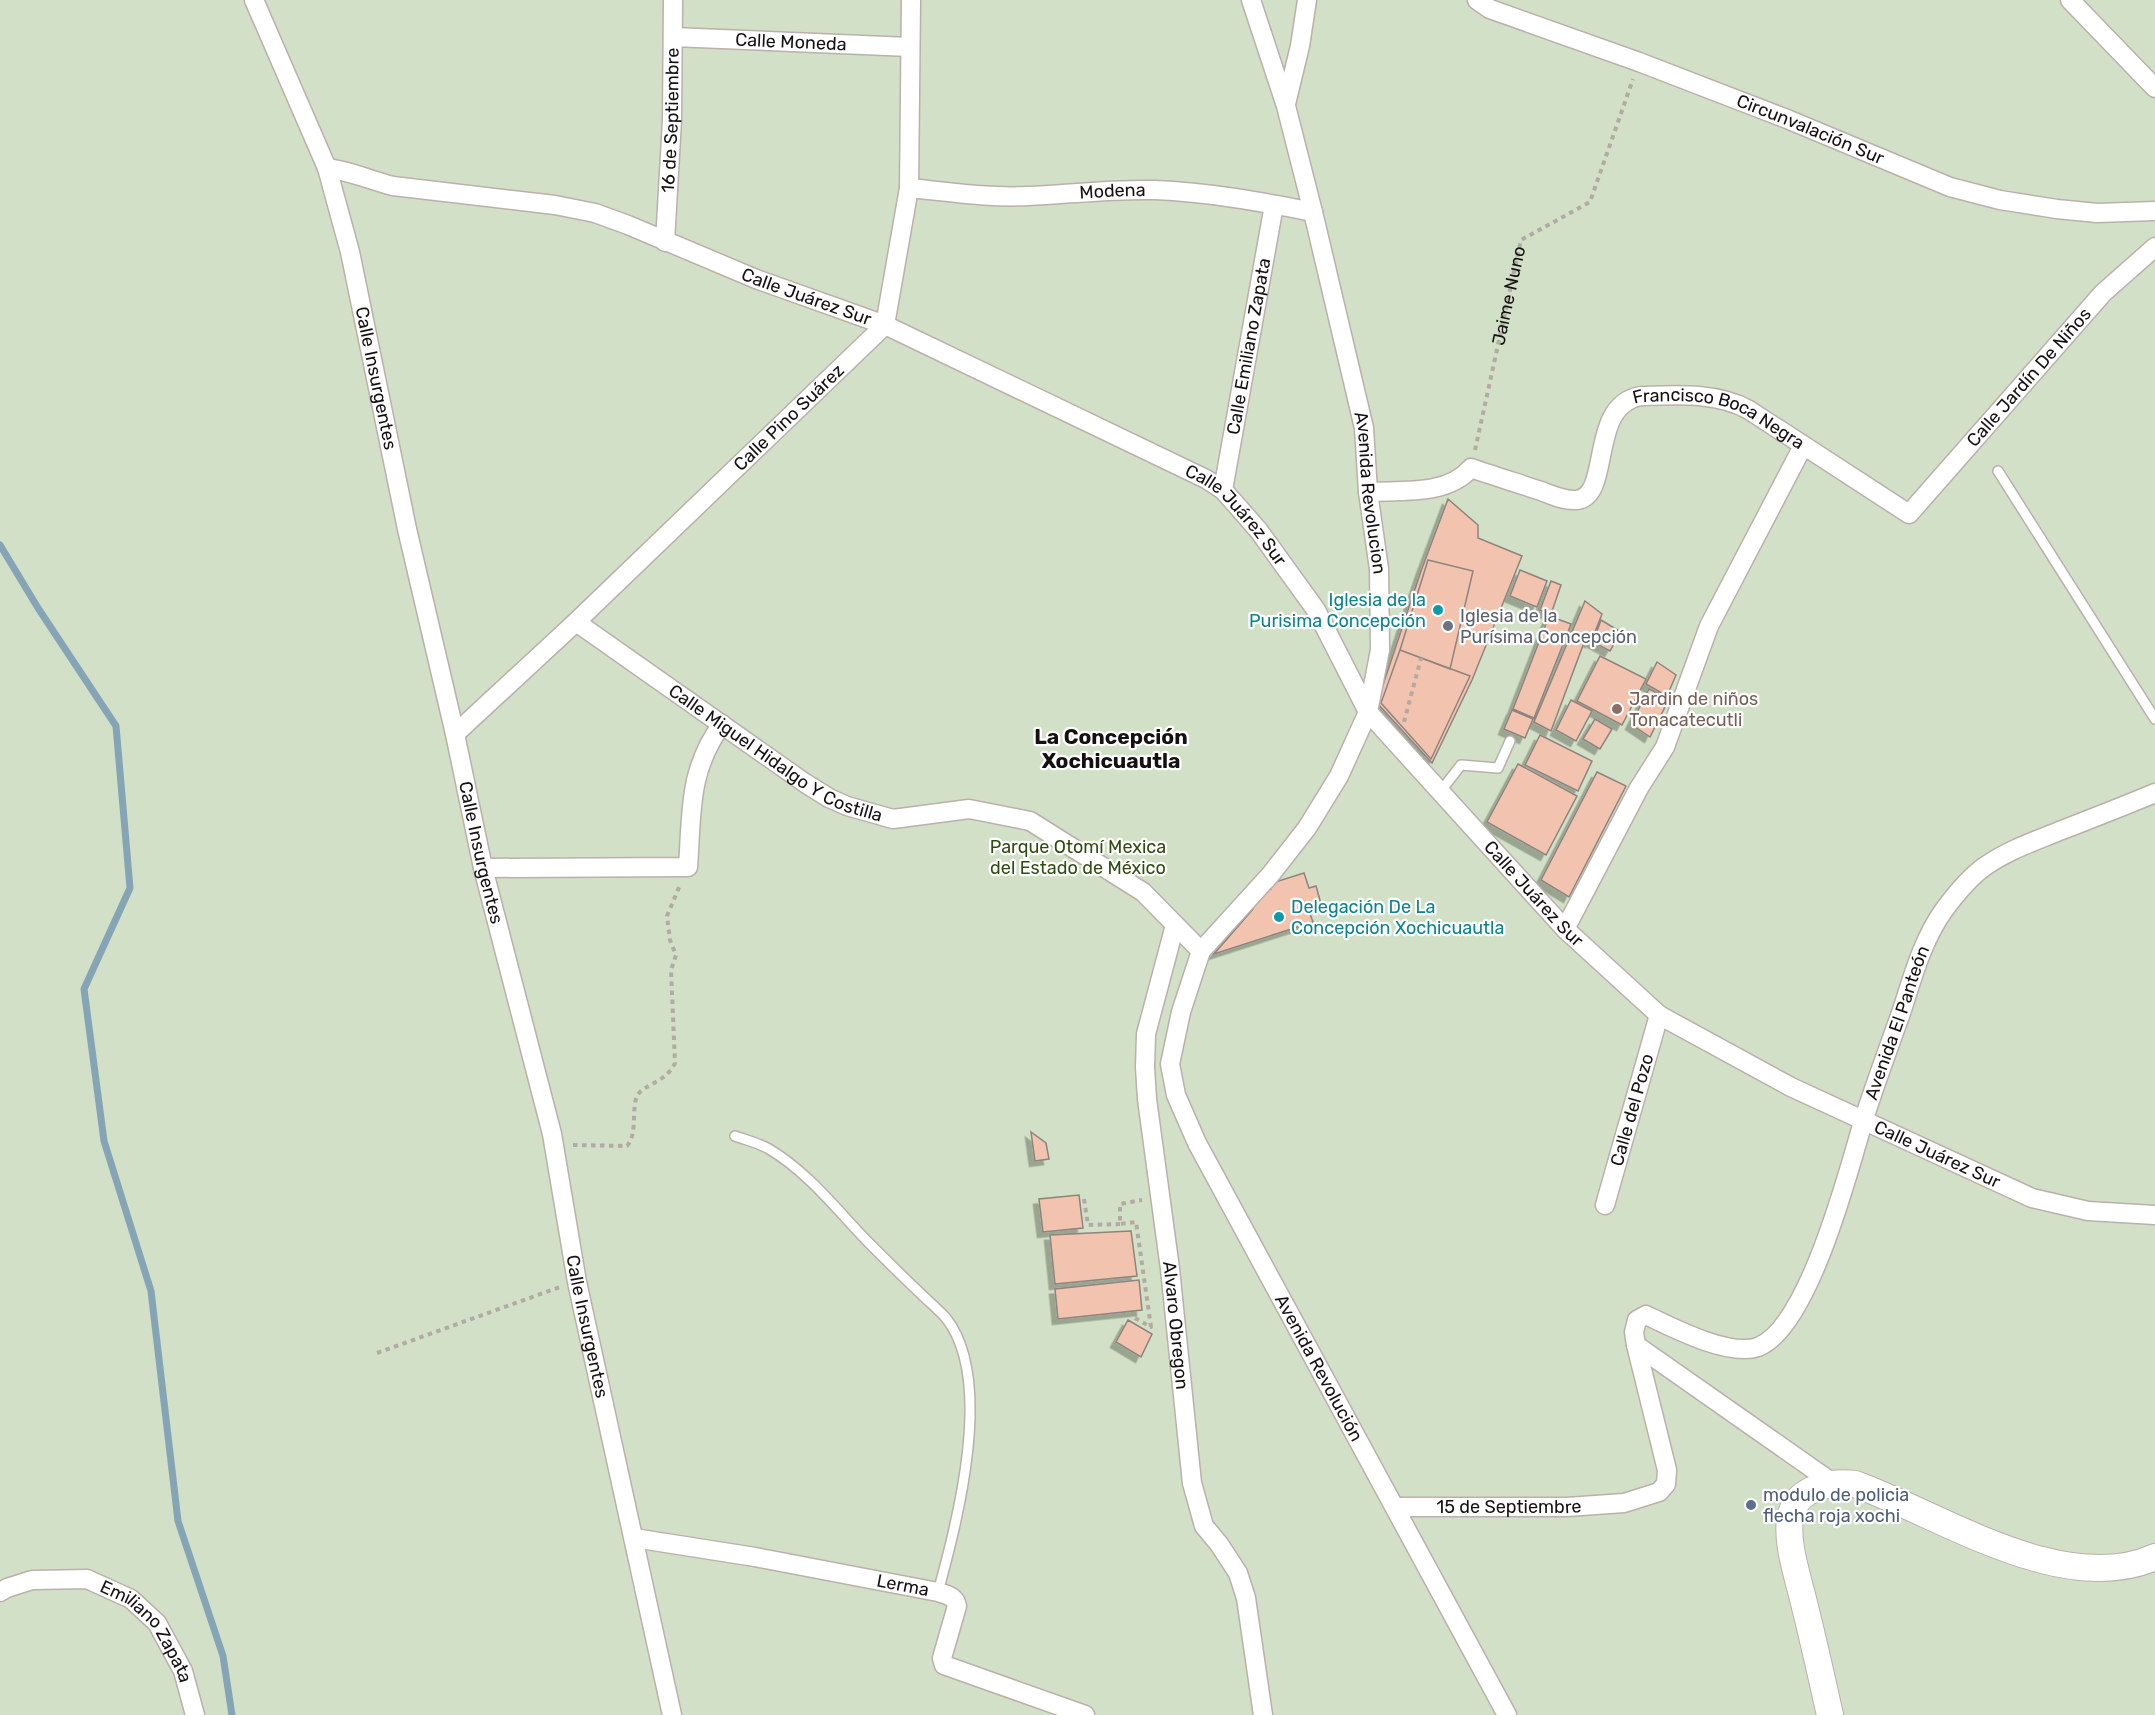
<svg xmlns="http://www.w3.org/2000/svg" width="2155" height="1715" font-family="Rubik,sans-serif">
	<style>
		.green { fill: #d1e0c6 }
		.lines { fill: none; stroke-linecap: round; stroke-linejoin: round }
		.stream { stroke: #85a5b7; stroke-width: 7 }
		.building { fill: #f2c4af; stroke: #8e837f; stroke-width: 1.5; filter: url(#shadow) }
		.lane-casing { stroke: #bbb0ab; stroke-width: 12 }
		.street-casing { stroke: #bbb0ab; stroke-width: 21 }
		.secondary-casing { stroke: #bbb0ab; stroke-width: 28 }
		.path { stroke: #b3aaa6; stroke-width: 4; stroke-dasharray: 4.5 4.5; stroke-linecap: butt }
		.lane { stroke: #fff; stroke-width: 9 }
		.street { stroke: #fff; stroke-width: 18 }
		.secondary { stroke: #fff; stroke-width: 26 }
		.culture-dot { fill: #0f9aa8; stroke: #fff; stroke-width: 2 }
		.worship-dot { fill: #6b7280; stroke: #fff; stroke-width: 2 }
		.education-dot { fill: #8d6e63; stroke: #fff; stroke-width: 2 }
		.service-dot { fill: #5c6f8a; stroke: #fff; stroke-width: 2 }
		.labels { text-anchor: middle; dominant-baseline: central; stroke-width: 4.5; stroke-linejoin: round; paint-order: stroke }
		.street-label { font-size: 18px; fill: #151110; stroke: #fff }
		.culture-label { font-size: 18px; fill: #0d838f; stroke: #fff; text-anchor: end }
		.worship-label { font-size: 18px; fill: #5b616d; stroke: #fff; text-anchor: start }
		.education-label { font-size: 18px; fill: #785e54; stroke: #fff; text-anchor: start }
		.park-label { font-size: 18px; fill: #304b11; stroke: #fff }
		.service-label { font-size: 18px; fill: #4e5e75; stroke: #fff; text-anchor: start }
		.quarter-label { font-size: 21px; font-weight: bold; fill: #151110; stroke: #fff }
	</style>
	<defs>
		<filter id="shadow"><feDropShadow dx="-5.5" dy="5.5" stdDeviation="0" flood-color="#0004"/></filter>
	</defs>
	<rect width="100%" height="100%" fill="#fef2ed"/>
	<!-- green -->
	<path class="green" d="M0 0H2155V1715H0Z"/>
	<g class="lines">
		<!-- stream -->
		<path class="stream" d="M0 545 38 608 116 726 130 888 84 989 104 1141 151 1291 178 1521 223 1656 232 1715"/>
	</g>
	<!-- building -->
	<path class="building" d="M1448 499 1478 525V538L1522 556 1472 680 1432 763 1377 703 1421 571Z
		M1428 560 1473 571 1450 669 1400 650Z
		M1520 570 1547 581 1537 607 1510 596Z
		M1551 581 1561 585 1551 614 1540 610Z
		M1585 601 1602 614 1591 642 1585 640 1551 731 1534 722Z
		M1549 616 1571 624 1534 718 1513 709Z
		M1601 620 1621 632 1610 651 1593 642Z
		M1400 650 1470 676 1431 759 1381 703Z
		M1600 656 1646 679 1622 725 1577 701Z
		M1657 662 1676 675 1667 696 1646 684Z
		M1649 689 1669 699 1650 737 1631 724Z
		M1571 700 1592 711 1576 741 1556 730Z
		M1512 710 1533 719 1525 738 1504 729Z
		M1595 719 1612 729 1600 749 1583 739Z
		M1540 735 1592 761 1578 791 1525 765Z
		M1518 764 1577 796 1546 855 1487 822Z
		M1597 772 1626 786 1569 897 1541 880Z
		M1304 873 1309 888 1316 886 1321 904 1309 911 1313 922 1214 954 1253 909 1252 905 1262 894 1271 889 1269 884Z
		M1031 1132 1046 1143 1049 1159 1035 1161Z
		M1079 1195 1083 1228 1043 1232 1039 1199Z
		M1131 1231 1137 1276 1055 1284 1050 1235Z
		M1139 1280 1142 1310 1058 1319 1055 1289Z
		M1128 1320 1152 1334 1141 1357 1116 1342Z"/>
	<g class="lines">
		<defs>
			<path id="lane" d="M1998 471 2155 719
				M1440 792 1461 765 1498 768 1510 741
				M735 1136C746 1140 759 1143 769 1149 808 1172 837 1210 868 1242 885 1259 902 1276 920 1293 928 1301 938 1309 946 1318 995 1380 957 1522 938 1592"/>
			<g id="street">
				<path id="s2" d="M254 0 327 168 350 252 407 529 455 734 483 868 552 1134 577 1282 672 1715"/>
				<path id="s3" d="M1251 0 1286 106 1313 212 1364 428 1368 492 1379 569 1380 650 1368 712 1339 776 1307 828 1271 874 1201 951 1181 1012 1170 1064 1176 1095 1197 1143 1507 1715"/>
				<path id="s4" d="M1477 0 1490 9 1639 62 1787 119 1950 187 2000 200 2057 209 2097 213 2155 211"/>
				<path d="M2070 0 2155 88"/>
				<path id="s5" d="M673 37 910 47"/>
				<path d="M1286 104 1300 46 1307 0"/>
				<path id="s6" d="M327 168C350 171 370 180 393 186L555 205 595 213 628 225 756 279 885 325 1206 479 1223 490 1239 508 1259 531 1316 610 1368 712 1565 929 1659 1015 1791 1087 2032 1198 2088 1211 2155 1215"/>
				<path id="s7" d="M909 188C949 192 988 198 1028 196 1070 194 1112 189 1155 190 1208 192 1262 202 1313 212"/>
				<path id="s8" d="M665 242 672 120 673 0"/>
				<path id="s9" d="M1223 490 1274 205"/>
				<path id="s10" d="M1368 492C1401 490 1447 496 1471 468 1494 476 1517 483 1541 491 1552 495 1564 501 1576 500 1613 497 1587 405 1641 396 1677 395 1717 392 1749 410L1909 514 2103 293 2155 247"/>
				<path id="s11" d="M576 622 805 783 829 798 847 806 893 819 969 809 1030 821 1143 892 1201 951"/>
				<path id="s12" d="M455 734 576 622 885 325 909 188 911 0"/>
				<path d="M483 868 688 867C692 811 688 771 722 724"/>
				<path id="s13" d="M1175 925 1146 1034 1145 1067 1147 1099 1170 1269 1192 1483 1204 1526 1219 1544 1238 1573 1246 1598 1263 1715"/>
				<path d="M1565 929 1639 788 1665 747 1709 626 1803 446"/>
				<path id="s14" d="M1605 1205 1659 1015"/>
				<path d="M1636 1345 1833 1483"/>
				<path id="s15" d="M1395 1507H1567L1624 1503 1659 1492 1666 1484 1667 1470 1636 1345 1634 1332 1637 1320 1646 1315C1673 1328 1729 1357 1758 1347 1808 1328 1848 1173 1863 1122 1875 1084 1889 1047 1902 1010 1913 976 1923 939 1944 910 1955 895 1969 878 1984 867 2008 850 2035 841 2062 830 2093 818 2124 806 2155 793"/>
				<path id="s16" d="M634 1538 755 1557 938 1592C947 1595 955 1596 957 1606L942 1658 944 1665 1085 1715"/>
				<path id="s17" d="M0 1592 7 1588 32 1580 87 1579 131 1599 157 1623 183 1671 195 1715"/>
			</g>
			<path id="secondary" d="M1830 1715C1822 1679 1814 1643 1805 1607 1799 1580 1783 1537 1792 1511 1800 1487 1833 1481 1855 1484 1941 1515 2063 1598 2155 1557"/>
		</defs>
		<!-- lane casing -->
		<use href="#lane" class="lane-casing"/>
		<!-- street casing -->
		<use href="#street" class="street-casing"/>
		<!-- secondary casing -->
		<use href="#secondary" class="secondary-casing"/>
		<!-- path -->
		<g class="path">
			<path id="s1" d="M1475 450 1521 240 1590 202 1633 79"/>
			<path d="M1404 722 1421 658"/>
			<path d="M573 1145 627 1146C638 1133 631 1111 637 1096 643 1084 666 1083 675 1063L671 970 676 955 670 940 667 916 680 885"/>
			<path d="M1084 1199 1088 1225 1120 1224"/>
			<path d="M1135 1318 1151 1327 1136 1222 1120 1224V1204L1142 1200"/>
			<path d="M377 1353 560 1287"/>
		</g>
		<!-- lane -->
		<use href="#lane" class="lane"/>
		<!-- street -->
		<use href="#street" class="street"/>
		<!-- secondary -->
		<use href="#secondary" class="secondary"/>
	</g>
	<!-- markers -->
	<g class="culture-dot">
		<circle cx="1438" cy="610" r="6"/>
		<circle cx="1279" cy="917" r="6"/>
	</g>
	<circle class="worship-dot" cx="1448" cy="626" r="6"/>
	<circle class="education-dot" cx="1617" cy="709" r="6"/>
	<circle class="service-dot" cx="1751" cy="1505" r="6"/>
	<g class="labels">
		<!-- street labels -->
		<g class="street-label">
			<text stroke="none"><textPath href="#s5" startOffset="118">Calle Moneda</textPath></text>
			<text stroke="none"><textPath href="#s8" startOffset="122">16 de Septiembre</textPath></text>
			<text stroke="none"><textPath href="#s4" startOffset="358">Circunvalación Sur</textPath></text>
			<text stroke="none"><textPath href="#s7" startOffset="204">Modena</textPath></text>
			<text stroke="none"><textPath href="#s6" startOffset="500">Calle Juárez Sur</textPath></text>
			<text stroke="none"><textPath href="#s1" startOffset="158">Jaime Nuno</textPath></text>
			<text stroke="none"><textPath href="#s9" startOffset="146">Calle Emiliano Zapata</textPath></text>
			<text stroke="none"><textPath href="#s2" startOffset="399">Calle Insurgentes</textPath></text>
			<text stroke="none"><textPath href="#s10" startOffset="834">Calle Jardín De Niños</textPath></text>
			<text stroke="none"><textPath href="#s12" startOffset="460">Calle Pino Suárez</textPath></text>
			<text stroke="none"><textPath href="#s10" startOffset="434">Francisco Boca Negra</textPath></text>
			<text stroke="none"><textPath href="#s3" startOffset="508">Avenida Revolucion</textPath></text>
			<text stroke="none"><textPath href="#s6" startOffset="986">Calle Juárez Sur</textPath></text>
			<text stroke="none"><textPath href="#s11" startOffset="240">Calle Miguel Hidalgo Y Costilla</textPath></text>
			<text stroke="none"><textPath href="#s2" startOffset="885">Calle Insurgentes</textPath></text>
			<text stroke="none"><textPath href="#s6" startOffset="1472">Calle Juárez Sur</textPath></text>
			<text stroke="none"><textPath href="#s15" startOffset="932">Avenida El Panteón</textPath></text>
			<text stroke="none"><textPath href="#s14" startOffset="99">Calle del Pozo</textPath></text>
			<text stroke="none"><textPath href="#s6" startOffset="1958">Calle Juárez Sur</textPath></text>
			<text stroke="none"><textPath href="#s13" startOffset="406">Alvaro Obregon</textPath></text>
			<text stroke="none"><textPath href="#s2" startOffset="1371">Calle Insurgentes</textPath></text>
			<text stroke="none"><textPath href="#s3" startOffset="1480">Avenida Revolución</textPath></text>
			<text stroke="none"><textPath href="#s15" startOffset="114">15 de Septiembre</textPath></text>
			<text stroke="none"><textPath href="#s16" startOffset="273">Lerma</textPath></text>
			<text stroke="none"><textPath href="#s17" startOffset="172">Emiliano Zapata</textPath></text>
		</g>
		<!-- culture labels -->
		<g class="culture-label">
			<text x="1426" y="600">Iglesia de la<tspan x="1426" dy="21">Purisima Concepción</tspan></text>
			<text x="1291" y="907" text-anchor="start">Delegación De La<tspan x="1291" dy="21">Concepción Xochicuautla</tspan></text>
		</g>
		<!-- worship labels -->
		<g class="worship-label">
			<text x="1460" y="616">Iglesia de la<tspan x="1460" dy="21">Purísima Concepción</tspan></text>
		</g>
		<!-- education labels -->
		<g class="education-label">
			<text x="1629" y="699">Jardin de niños<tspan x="1629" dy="21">Tonacatecutli</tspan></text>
		</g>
		<!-- park labels -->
		<g class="park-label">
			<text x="1078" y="847">Parque Otomí Mexica<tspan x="1078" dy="21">del Estado de México</tspan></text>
		</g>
		<!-- service labels -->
		<g class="service-label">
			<text x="1763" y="1495">modulo de policia<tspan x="1763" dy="21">flecha roja xochi</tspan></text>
		</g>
		<!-- quarter labels -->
		<g class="quarter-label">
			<text x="1111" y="736">La Concepción<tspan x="1111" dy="24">Xochicuautla</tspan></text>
		</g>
	</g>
</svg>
